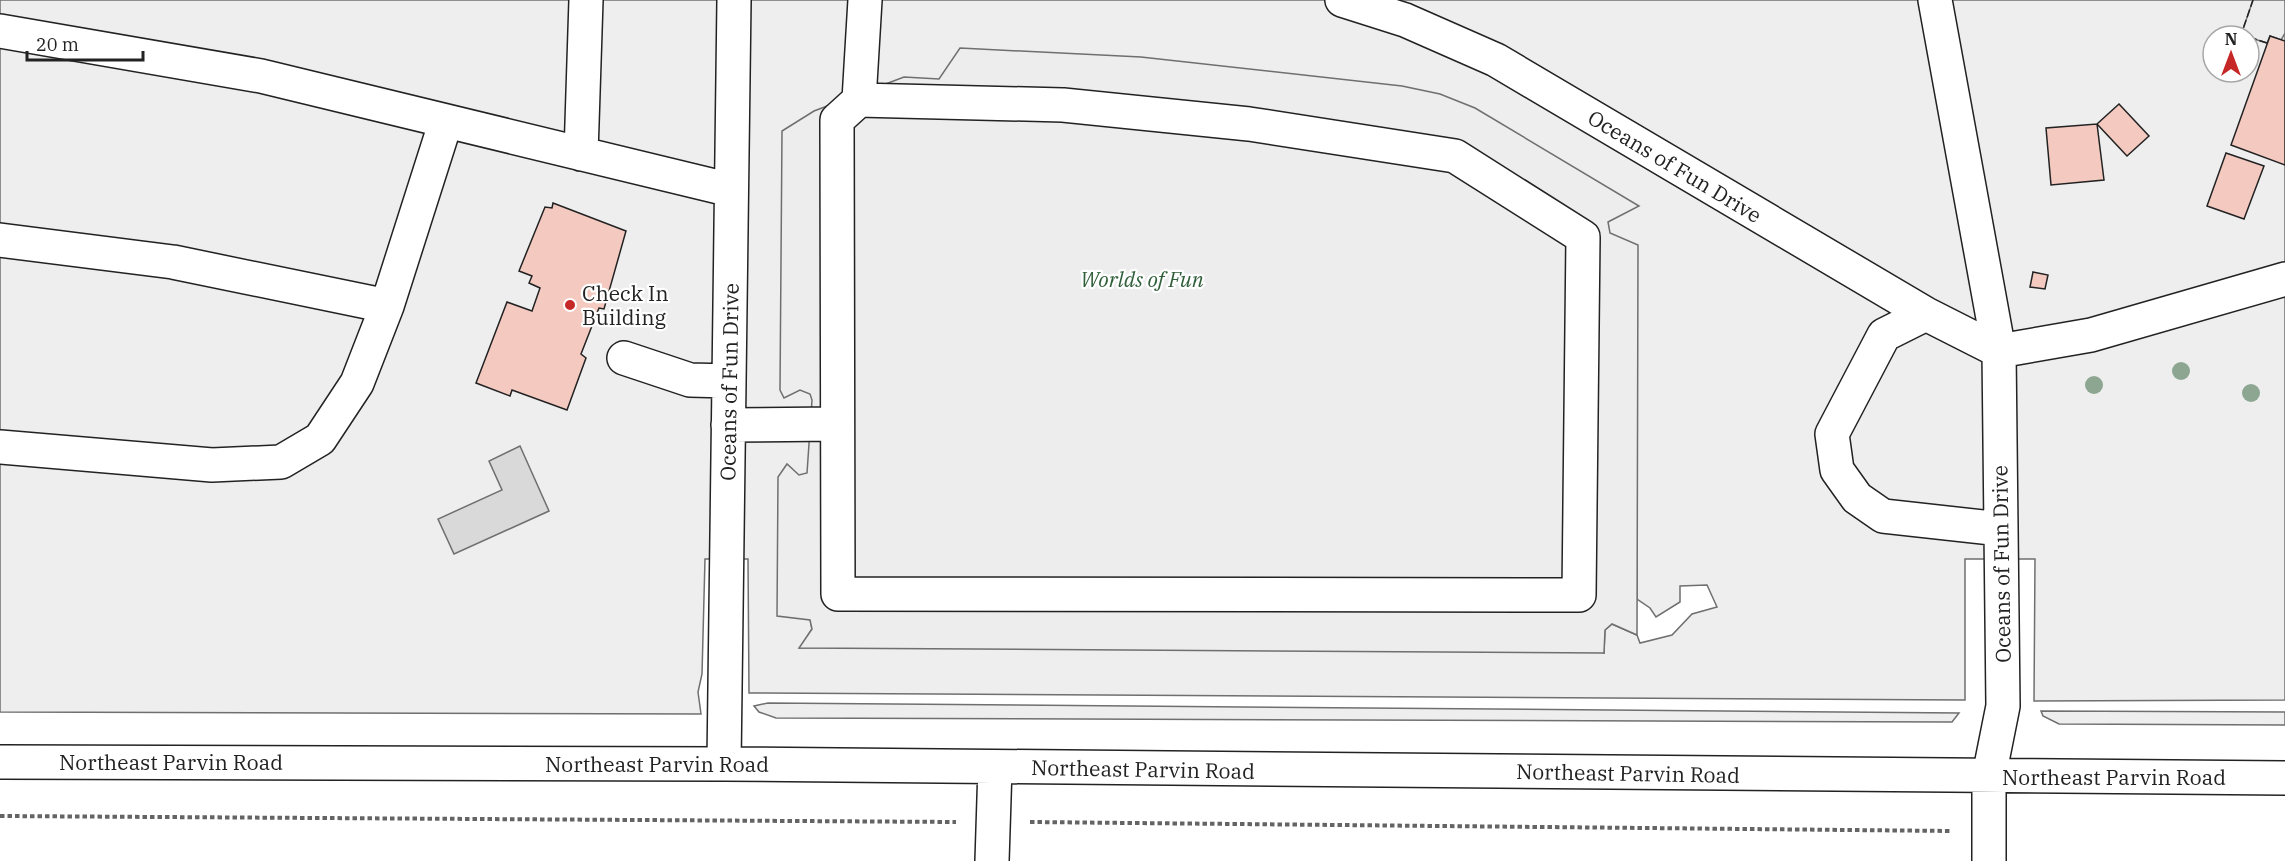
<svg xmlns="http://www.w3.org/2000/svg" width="2285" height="861" font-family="'IBM Plex Serif',serif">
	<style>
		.green { fill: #eee; stroke: #6f6f6f; stroke-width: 1.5; fill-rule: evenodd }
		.parking { fill: #ededed; stroke: #6f6f6f; stroke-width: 1.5 }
		.water { fill: #d9d9d9; stroke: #6f6f6f; stroke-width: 1.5 }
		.building { fill: #f3c9c0; stroke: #222; stroke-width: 1.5 }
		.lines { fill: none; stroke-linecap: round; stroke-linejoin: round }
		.minor-casing { stroke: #222; stroke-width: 36 }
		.path { stroke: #646464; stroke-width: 4; stroke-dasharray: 4.5 3; stroke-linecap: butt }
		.minor { stroke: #fff; stroke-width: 33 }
		.fence { stroke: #222; stroke-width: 1.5; stroke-dasharray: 8 3; stroke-linecap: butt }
		.tree { fill: #8da692 }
		.poi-dot { fill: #c62828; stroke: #fff; stroke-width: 2 }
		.labels { text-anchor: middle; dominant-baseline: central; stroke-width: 4.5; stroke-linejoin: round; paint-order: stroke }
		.street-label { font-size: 21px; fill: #222; stroke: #fff }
		.park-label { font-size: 21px; font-style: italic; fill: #2f5e38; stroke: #fff }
		.poi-label { font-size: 21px; fill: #222; stroke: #fff; text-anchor: start }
	</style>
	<rect width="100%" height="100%" fill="#fff"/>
	<!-- green -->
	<path class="green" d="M0 0H2285V700L2034 701 2035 559H1965V700L749 693 748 559H705L702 674 698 692 701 714 0 712ZM2213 36H2249V72H2213ZM1637 559V599L1650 608 1656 617 1680 602V586L1707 585 1717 607 1692 614 1672 635 1640 643 1637 635 1612 624 1605 630 1604 653 1499 626 800 648 812 629 810 619Z
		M768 703 1959 713 1952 722 776 718 759 712 754 706Z
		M2041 711 2285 712V725L2059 724 2043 716Z"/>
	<!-- parking -->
	<path class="parking" d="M2253 0H2285V33L2281 40 2270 36 2267 43 2241 35Z
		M960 48 1141 57 1402 86 1440 94 1475 108 1639 206 1608 222 1610 233 1638 245 1637 635 1612 624 1605 630 1604 653 799 648 812 629 810 620 777 616 778 477 787 464 799 475 807 473 812 400 810 394 800 390 784 398 780 390 782 131 814 111 904 77 939 79Z"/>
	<!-- water -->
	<path class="water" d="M520 446 549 511 454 554 438 519 502 490 489 461Z"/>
	<!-- building -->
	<path class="building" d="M2270 36 2285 41V165L2231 145Z
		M2119 104 2149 136 2127 156 2097 124Z
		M2097 124 2104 180 2051 185 2046 128Z
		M2226 153 2264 166 2244 219 2207 206Z
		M553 203 626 231 604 309 599 308 581 354 586 358 567 410 512 390 510 396 476 383 507 302 532 311 540 288 529 283 532 276 519 271 545 207 552 208Z
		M2033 272 2048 275 2045 289 2030 287Z"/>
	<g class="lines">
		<defs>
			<path id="minor" d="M1342 0 1405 20 1496 60 1926 314 1999 351
				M1935 0 1999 351 2003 706 1989 776V861
				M0 31 261 76 731 190
				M859 100 1063 105 1249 124 1455 156 1583 237 1579 595 838 594 837 120Z
				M859 100 865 0
				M581 154 586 0
				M0 240 173 262 387 306
				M1926 314 1884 335 1832 434 1837 470 1857 498 1883 516 2001 529
				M1999 351 2091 335 2285 279
				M624 358 690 380 729 381
				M728 425 836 424
				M0 447 212 465 281 462 320 439 357 383 387 306 446 121
				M0 762 724 764 2285 778
				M724 764 734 0
				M992 861 995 767"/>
		</defs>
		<!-- minor casing -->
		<use href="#minor" class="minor-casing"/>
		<!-- path -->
		<path class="path" d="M0 816 956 822
			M1030 822 1952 831"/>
		<!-- minor -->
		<use href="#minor" class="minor"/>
		<!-- fence -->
		<path class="fence" d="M2244 36 2241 35 2253 0
			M2249 37 2267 43"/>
	</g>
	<!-- trees -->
	<g class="tree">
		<circle cx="2181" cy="371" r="9"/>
		<circle cx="2094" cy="385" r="9"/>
		<circle cx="2251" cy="393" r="9"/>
	</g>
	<!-- markers -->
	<circle class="poi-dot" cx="570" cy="305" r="6"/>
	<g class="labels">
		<!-- street labels -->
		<g class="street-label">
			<text transform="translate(1675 166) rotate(31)">Oceans of Fun Drive</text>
			<text transform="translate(729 382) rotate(-89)">Oceans of Fun Drive</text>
			<text transform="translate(2001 564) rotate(-91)">Oceans of Fun Drive</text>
			<text x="171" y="762">Northeast Parvin Road</text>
			<text x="657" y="764">Northeast Parvin Road</text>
			<text transform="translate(1143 769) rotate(1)">Northeast Parvin Road</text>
			<text transform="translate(1628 773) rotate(1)">Northeast Parvin Road</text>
			<text x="2114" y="777">Northeast Parvin Road</text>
		</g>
		<!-- park labels -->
		<g class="park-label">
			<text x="1142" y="279">Worlds of Fun</text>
		</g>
		<!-- poi labels -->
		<g class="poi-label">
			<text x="582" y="293">Check In<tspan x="582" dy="24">Building</tspan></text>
		</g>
	</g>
	<!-- north arrow -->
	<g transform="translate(2231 54)"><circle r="28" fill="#ffffff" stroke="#a7a7a7" stroke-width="1.5"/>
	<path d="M0-4.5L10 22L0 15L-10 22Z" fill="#c62828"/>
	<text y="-9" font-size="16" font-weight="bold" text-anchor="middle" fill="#222222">N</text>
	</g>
	<!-- scale -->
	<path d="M27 51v9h116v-9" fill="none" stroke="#222222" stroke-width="3"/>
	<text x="36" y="51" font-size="18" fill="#222222" stroke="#ffffff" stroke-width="4.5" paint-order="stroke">20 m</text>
</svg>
